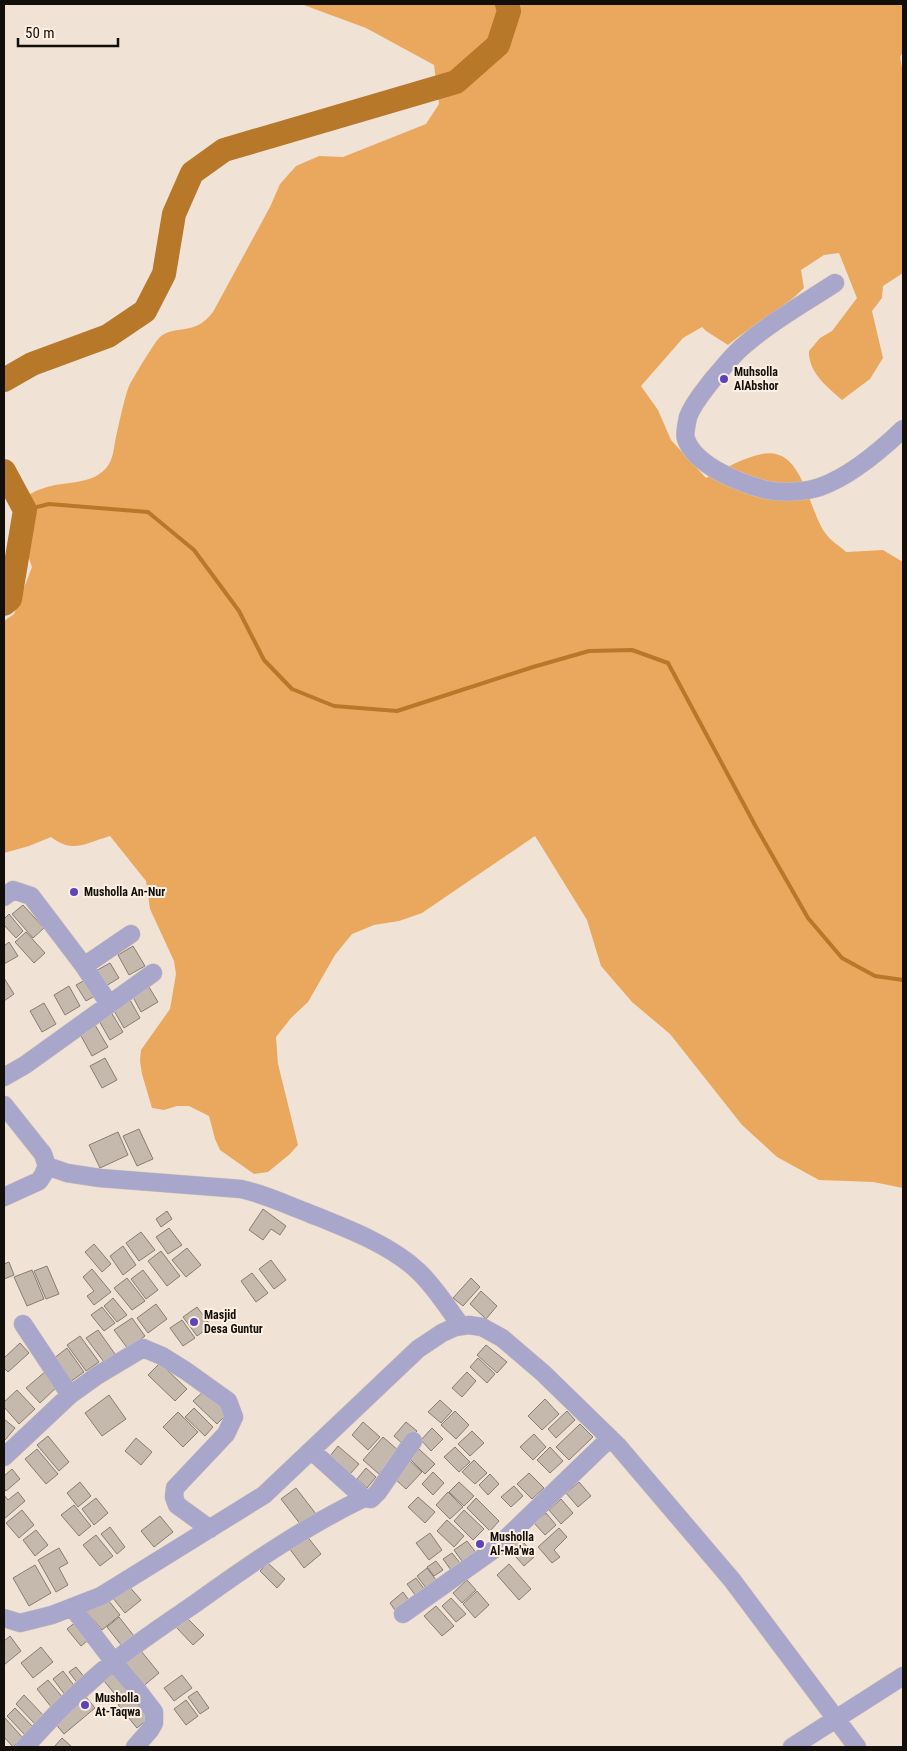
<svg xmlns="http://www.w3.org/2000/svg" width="907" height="1751" font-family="'Roboto Condensed',sans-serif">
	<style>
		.forest { fill: #eaa85e }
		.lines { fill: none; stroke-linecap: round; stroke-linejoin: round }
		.stream { stroke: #b7782a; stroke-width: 4 }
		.river { stroke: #b7782a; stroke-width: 24 }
		.building { fill: #c5b8ac; stroke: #897d72 }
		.minor-casing { stroke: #ccc1b5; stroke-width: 19 }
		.minor { stroke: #a9a6cc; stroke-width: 18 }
		.poi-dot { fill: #5e42bb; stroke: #fdf0e3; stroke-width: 2 }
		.labels { text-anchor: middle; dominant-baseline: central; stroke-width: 4; stroke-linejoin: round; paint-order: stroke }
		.poi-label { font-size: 12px; font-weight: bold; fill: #120e0a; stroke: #fdf0e3; text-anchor: start }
	</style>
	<rect width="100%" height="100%" fill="#f0e3d6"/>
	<!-- forest -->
	<path class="forest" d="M301 4H903V52L900 57 903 73V273L883 286 882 298 872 311 883 358 870 379 842 400C827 387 808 372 809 351L820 338 832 331 857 298 839 253 824 255 801 270 804 288C782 310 753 324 728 345L706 331 702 327 683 338 641 386 658 410 671 440 706 478C724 469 742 458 762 454 804 445 808 512 826 534 831 541 840 546 846 552L883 550 903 562V1188L873 1182 819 1180 777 1157 742 1125 670 1034 632 1002 601 966 587 920 535 836 422 913 399 921 374 925 352 934 335 955 308 1002 291 1018 276 1037 278 1064 298 1145 290 1154 268 1172 254 1174 220 1150 215 1139 209 1116 189 1106H177L164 1110 152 1108 142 1074 140 1061 141 1050 170 1009 176 974 174 961 150 909 146 881 110 836C86 843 73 854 51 837L29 846 4 853V621L14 614 32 567 11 507C22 498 33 491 47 487 63 482 88 484 102 472 112 464 113 454 115 442 118 428 124 399 129 386 132 380 155 341 160 337 175 324 194 337 213 312L270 207 280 184 296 166 319 156 343 157 426 124 439 104 434 65 366 28Z"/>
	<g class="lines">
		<!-- stream -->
		<path class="stream" d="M25 510 49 504 148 512 194 550 239 611 264 660 292 689 334 706 397 711 533 667 589 651 632 650 668 663 756 827 808 918 842 958 875 976 903 980"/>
		<!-- river -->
		<path class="river" d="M4 380 32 364 108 336 145 311 164 274 174 214 192 173 224 150 456 82 498 45 509 11 507 4
			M4 471 25 510 10 599 4 604"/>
	</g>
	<!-- building -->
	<path class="building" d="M23 905 44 928 33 938 12 914Z
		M9 914 23 931 16 938 4 925V919Z
		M26 932 45 953 34 963 15 942Z
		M9 942 18 956 4 964V946Z
		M133 946 145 966 129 975 118 955Z
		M110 963 119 978 101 989 92 973Z
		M4 978 14 994 4 1001Z
		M89 978 98 994 86 1001 76 985Z
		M69 986 80 1006 65 1015 54 995Z
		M149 987 158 1002 141 1012 133 997Z
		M130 1000 140 1018 124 1028 113 1009Z
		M44 1003 56 1024 42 1032 30 1011Z
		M111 1012 123 1032 110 1040 98 1019Z
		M95 1025 108 1047 92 1056 80 1034Z
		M105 1058 117 1080 102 1088 90 1066Z
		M139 1129 153 1159 137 1166 123 1136Z
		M118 1132 128 1155 100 1168 89 1145Z
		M263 1209 286 1226 280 1235 271 1229 263 1240 249 1230Z
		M167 1211 172 1219 161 1227 156 1219Z
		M169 1228 182 1245 168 1254 156 1237Z
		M141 1232 155 1250 139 1261 126 1243Z
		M94 1244 111 1264 102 1272 85 1252Z
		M123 1246 136 1265 123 1275 110 1256Z
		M187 1248 201 1265 186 1277 172 1260Z
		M161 1251 180 1276 167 1286 148 1261Z
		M271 1260 286 1280 274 1289 259 1269Z
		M9 1262 14 1275 4 1279V1264Z
		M47 1266 59 1294 46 1299 34 1271Z
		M92 1269 111 1292 94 1305 87 1296 94 1291 83 1277Z
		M32 1270 44 1299 27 1306 14 1277Z
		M143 1270 158 1290 146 1299 131 1279Z
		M252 1273 268 1293 256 1302 241 1281Z
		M127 1278 145 1301 132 1310 114 1288Z
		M471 1278 480 1287 463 1306 453 1298Z
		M481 1291 497 1306 486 1319 470 1304Z
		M113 1298 127 1315 117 1322 104 1306Z
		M156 1304 167 1319 148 1333 137 1318Z
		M102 1307 115 1323 104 1331 91 1315Z
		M197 1307 211 1326 197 1336 183 1317Z
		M132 1318 145 1336 128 1349 114 1330Z
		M182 1320 195 1338 183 1346 170 1328Z
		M98 1330 115 1354 104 1362 86 1338Z
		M80 1336 99 1362 86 1371 67 1345Z
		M20 1343 29 1353 8 1372 4 1368V1358Z
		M486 1345 507 1362 497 1373 477 1355Z
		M67 1348 84 1372 70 1382 53 1359Z
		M478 1358 495 1374 487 1383 470 1367Z
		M160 1363 187 1389 175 1401 148 1375Z
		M46 1371 59 1385 40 1403 26 1388Z
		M467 1372 476 1381 462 1397 452 1388Z
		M206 1389 229 1412 217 1424 193 1401Z
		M17 1390 35 1409 19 1424 4 1407V1402Z
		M109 1395 126 1419 102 1436 85 1413Z
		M545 1399 559 1414 542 1430 528 1416Z
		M440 1400 452 1411 441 1423 428 1412Z
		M194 1408 213 1427 205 1436 185 1417Z
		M455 1411 469 1425 456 1439 441 1425Z
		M567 1411 575 1420 556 1438 548 1429Z
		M178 1412 198 1432 183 1447 163 1427Z
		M4 1419 15 1428 5 1440 4 1438Z
		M363 1422 380 1437 368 1450 352 1435Z
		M406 1422 417 1431 404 1445 394 1436Z
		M580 1424 593 1437 569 1460 556 1447Z
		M432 1428 443 1439 431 1451 421 1440Z
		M472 1431 484 1443 470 1456 458 1444Z
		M534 1434 546 1447 533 1460 520 1447Z
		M48 1436 69 1462 59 1471 37 1445Z
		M383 1437 399 1451 379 1474 363 1460Z
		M136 1438 152 1452 141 1465 125 1451Z
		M338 1446 359 1464 350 1474 330 1456Z
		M455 1447 470 1462 459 1472 444 1457Z
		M550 1447 563 1461 550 1473 537 1460Z
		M37 1449 58 1474 46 1484 25 1459Z
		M419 1449 435 1464 425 1474 410 1459Z
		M474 1460 487 1473 475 1484 462 1472Z
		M410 1461 422 1472 406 1489 394 1478Z
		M366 1468 376 1477 367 1488 357 1479Z
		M12 1469 20 1479 6 1491 4 1488V1476Z
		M433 1472 444 1483 433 1495 422 1484Z
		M529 1473 544 1488 532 1499 517 1484Z
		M490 1474 499 1484 488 1495 479 1485Z
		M80 1482 91 1496 78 1507 67 1493Z
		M459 1482 474 1496 464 1506 449 1492Z
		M579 1482 591 1496 578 1507 566 1493Z
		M514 1486 523 1496 511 1507 501 1497Z
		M296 1488 316 1514 301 1525 281 1499Z
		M18 1492 25 1501 4 1519V1495L8 1500Z
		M448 1492 463 1507 450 1519 436 1505Z
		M418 1497 435 1512 425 1523 408 1507Z
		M96 1498 108 1513 94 1525 82 1509Z
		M476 1498 499 1521 490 1531 467 1508Z
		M561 1499 573 1513 561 1524 549 1510Z
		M74 1505 91 1526 79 1536 61 1515Z
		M22 1510 34 1525 19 1538 6 1523Z
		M464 1510 484 1529 473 1540 454 1521Z
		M546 1513 556 1525 545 1535 534 1523Z
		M160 1516 173 1532 154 1547 141 1531Z
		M447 1520 464 1536 454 1547 437 1531Z
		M110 1527 125 1547 117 1554 101 1534Z
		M559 1528 567 1537 554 1550 560 1557 552 1563 538 1547Z
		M36 1530 48 1545 35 1556 23 1540Z
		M430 1533 442 1550 429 1560 416 1543Z
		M96 1535 113 1556 100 1566 83 1545Z
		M306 1535 321 1554 304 1568 289 1548Z
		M519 1537 535 1556 524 1566 507 1547Z
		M467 1541 477 1554 464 1564 454 1550Z
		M59 1548 68 1563 59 1568 68 1585 56 1592 38 1560Z
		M452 1553 460 1563 451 1570 443 1559Z
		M436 1561 443 1570 434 1576 427 1567Z
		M268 1563 285 1579 277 1588 260 1571Z
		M509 1564 531 1589 519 1600 497 1575Z
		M35 1565 51 1593 29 1606 13 1578Z
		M427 1568 436 1580 426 1588 417 1576Z
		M416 1578 425 1590 416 1596 407 1584Z
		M467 1580 476 1590 462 1603 453 1593Z
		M127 1584 141 1600 125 1613 112 1597Z
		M477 1591 489 1605 475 1618 463 1604Z
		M403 1592 411 1603 397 1613 390 1603Z
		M105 1596 120 1615 102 1630 86 1611Z
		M451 1598 466 1614 456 1622 442 1606Z
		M436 1606 454 1626 442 1636 424 1616Z
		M119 1617 134 1636 122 1646 107 1627Z
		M186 1617 204 1635 193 1645 176 1627Z
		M77 1621 91 1638 81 1646 67 1629Z
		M10 1636 21 1651 4 1665V1641Z
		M41 1647 53 1662 33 1678 21 1663Z
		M141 1651 159 1673 141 1688 123 1665Z
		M76 1667 86 1679 79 1685 69 1672Z
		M63 1671 76 1688 66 1696 53 1679Z
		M115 1672 130 1690 119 1699 104 1681Z
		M182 1675 192 1688 174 1701 164 1688Z
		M48 1680 64 1699 52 1708 37 1689Z
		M197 1691 209 1708 200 1714 188 1697Z
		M131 1694 150 1717 137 1728 118 1705Z
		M24 1695 45 1717 36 1725 16 1704Z
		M86 1697 95 1708 64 1734 54 1722Z
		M186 1700 198 1716 186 1725 174 1709Z
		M15 1708 33 1727 25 1735 7 1716Z
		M4 1717 23 1738 13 1747 4 1737Z
		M62 1738 72 1747H54Z"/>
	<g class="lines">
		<defs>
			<path id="minor" d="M835 283C803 304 769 323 741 348 731 357 722 369 713 379 704 391 693 403 688 417 687 423 684 434 686 439 695 466 742 484 767 490 783 493 805 492 820 487 851 476 880 451 903 429
				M4 897 13 890 31 896 84 966 131 934
				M84 966 109 1004
				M4 1077 25 1065 153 973
				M4 1105 43 1154 47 1166 43 1175 39 1181 4 1197
				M47 1166 67 1173 100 1178 241 1189C264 1194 285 1204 306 1212 343 1227 390 1244 418 1271 435 1287 448 1308 461 1326
				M23 1324 70 1395
				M312 1451 364 1498 371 1499 378 1492 413 1441
				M4 1457 70 1395 98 1375 143 1348 162 1356 186 1371 228 1401 234 1417 226 1434 175 1488 174 1497 177 1505 210 1529
				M72 1607 114 1662 135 1687 154 1712V1723L150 1730 135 1747
				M403 1614 496 1548 610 1438
				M4 1618 20 1623 52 1615 101 1596 264 1495 418 1349 442 1333 455 1327 469 1325 482 1327 502 1338 543 1373 618 1446 732 1580 857 1747
				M25 1747C48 1721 74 1695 101 1672 130 1647 164 1625 196 1603 250 1564 304 1527 364 1498
				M792 1747 903 1676"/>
		</defs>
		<!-- minor casing -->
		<use href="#minor" class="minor-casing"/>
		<!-- minor -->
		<use href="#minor" class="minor"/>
	</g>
	<!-- markers -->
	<g class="poi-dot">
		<circle cx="724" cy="379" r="5"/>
		<circle cx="74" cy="892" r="5"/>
		<circle cx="194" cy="1322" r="5"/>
		<circle cx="480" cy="1544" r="5"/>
		<circle cx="85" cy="1705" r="5"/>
	</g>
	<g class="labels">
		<!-- poi labels -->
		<g class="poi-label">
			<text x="734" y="372">Muhsolla<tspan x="734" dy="14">AlAbshor</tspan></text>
			<text x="84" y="892">Musholla An-Nur</text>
			<text x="204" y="1315">Masjid<tspan x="204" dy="14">Desa Guntur</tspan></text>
			<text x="490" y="1537">Musholla<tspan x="490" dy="14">Al-Ma'wa</tspan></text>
			<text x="95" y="1698">Musholla<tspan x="95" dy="14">At-Taqwa</tspan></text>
		</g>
	</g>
	<!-- border -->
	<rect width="907" height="1751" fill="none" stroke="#120e0a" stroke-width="10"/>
	<!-- scale -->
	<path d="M18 38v8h100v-8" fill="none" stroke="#120e0a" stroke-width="2.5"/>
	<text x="25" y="38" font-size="15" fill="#120e0a" stroke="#fdf0e3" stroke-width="4" paint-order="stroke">50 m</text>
</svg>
